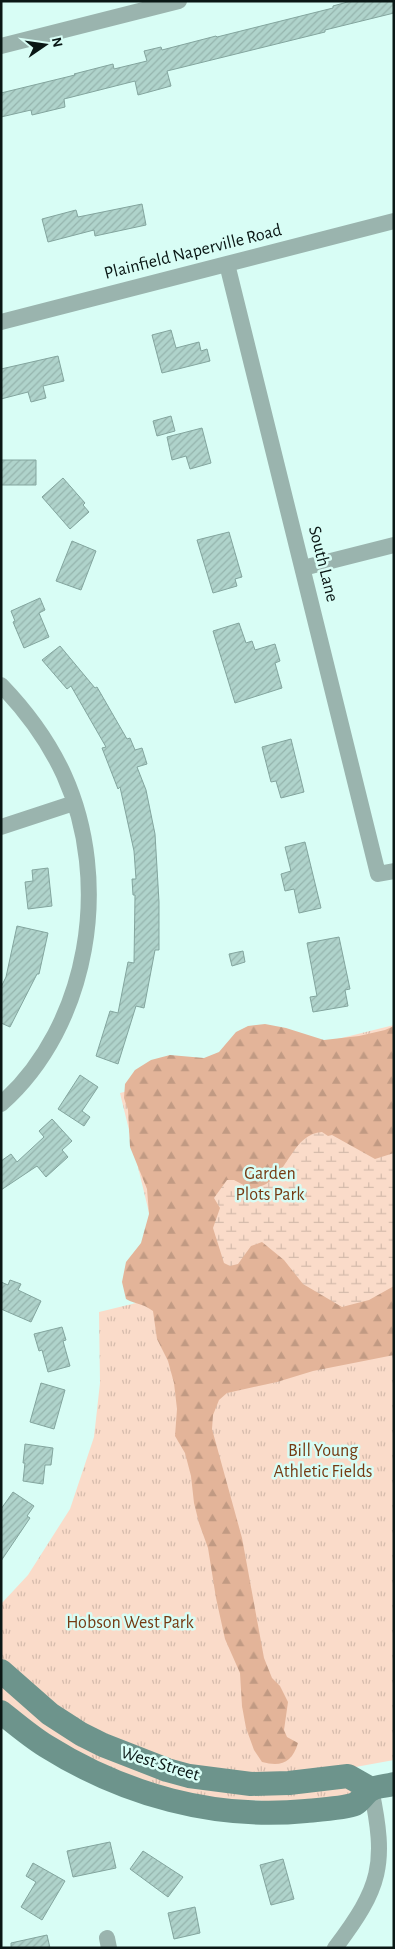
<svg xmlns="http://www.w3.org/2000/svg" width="395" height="1949" font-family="'Alegreya Sans',sans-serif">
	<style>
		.grass { fill: url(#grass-tufts) }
		.forest { fill: url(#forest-firs) }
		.wetland { fill: url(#wetland-marsh) }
		.building { fill: url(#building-hatch); stroke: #83a59e }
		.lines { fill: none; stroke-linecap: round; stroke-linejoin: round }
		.street { stroke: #9ab4ae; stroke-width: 16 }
		.secondary { stroke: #6d948c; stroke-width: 24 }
		.labels { text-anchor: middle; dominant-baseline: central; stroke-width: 5; stroke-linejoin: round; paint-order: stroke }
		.street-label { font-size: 18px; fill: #0a1715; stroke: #d8fdf5 }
		.park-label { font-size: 18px; fill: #753b13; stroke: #d8fdf5 }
	</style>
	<defs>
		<pattern id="grass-tufts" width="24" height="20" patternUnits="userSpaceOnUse" patternTransform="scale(1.25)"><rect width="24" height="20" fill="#fadbc9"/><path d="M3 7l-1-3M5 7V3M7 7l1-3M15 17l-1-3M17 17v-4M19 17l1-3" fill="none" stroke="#d5bbac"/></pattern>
		<pattern id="forest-firs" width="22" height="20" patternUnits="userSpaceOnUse" patternTransform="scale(1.25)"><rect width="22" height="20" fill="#e3b499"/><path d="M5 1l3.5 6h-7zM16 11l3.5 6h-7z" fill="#c19a83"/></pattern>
		<pattern id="wetland-marsh" width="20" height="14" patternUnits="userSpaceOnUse" patternTransform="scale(1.25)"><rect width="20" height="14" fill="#fadbc9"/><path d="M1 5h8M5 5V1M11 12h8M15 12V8" fill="none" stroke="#d5bbac"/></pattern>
		<pattern id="building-hatch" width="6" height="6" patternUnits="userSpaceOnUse" patternTransform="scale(1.25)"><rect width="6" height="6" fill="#afd3cb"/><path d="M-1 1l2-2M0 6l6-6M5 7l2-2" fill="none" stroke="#95b4ad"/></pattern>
	</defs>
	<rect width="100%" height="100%" fill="#d8fdf5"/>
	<!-- grass -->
	<path class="grass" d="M394 1025V1760L328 1772 274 1777 186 1767 78 1722 1 1659V1604L28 1575 70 1509 94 1437 100 1383 99 1312 169 1295 120 1093Z
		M1 1682 104 1755 342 1786 359 1794 308 1803 195 1798 102 1767 21 1717 1 1700Z"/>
	<!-- forest -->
	<path class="forest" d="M265 1024 286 1028 324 1040 359 1036 385 1030 394 1026V1355L313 1371 277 1382 227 1393 219 1400 213 1415 212 1429 242 1538 264 1658 272 1678 280 1686 288 1702 284 1730 287 1737 298 1743C292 1763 281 1767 262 1762L254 1750 246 1728 242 1706 240 1673 225 1639 216 1598 208 1548 199 1523 194 1503 191 1476 185 1453 175 1436 177 1409 174 1383 168 1361 157 1339 153 1311C142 1303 137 1305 126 1299L122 1282 126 1262 141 1243 149 1214 147 1189 130 1147 128 1110 124 1098 125 1084 135 1070 151 1060 170 1055 204 1058 219 1052 236 1032 248 1026Z"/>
	<!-- wetland -->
	<path class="wetland" d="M322 1132 328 1136 332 1135 375 1159 394 1153V1286L369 1300 342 1307 303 1284 284 1260 262 1242 251 1246 238 1264 230 1266 224 1263 213 1228 220 1208 214 1198 227 1180H234L251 1189C256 1188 262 1186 266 1184 289 1171 293 1134 322 1132Z"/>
	<!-- building -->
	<path class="building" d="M351 1H394V13L325 30V32L167 71 171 86 138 95 135 81 64 99 65 107 32 115 31 110 1 117V93L75 75 74 74 113 64 114 69 147 61 144 51 161 47 162 50 216 36 217 37 333 8V6Z
		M142 204 146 225 95 236 94 230 48 242 42 219 76 210 78 217Z
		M171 330 176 348 199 342 201 351 207 349 210 361 162 373 152 335Z
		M58 356 64 381 43 386 46 398 31 402 28 392 1 399V369Z
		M171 416 175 431 157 436 153 421Z
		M202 428 211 463 190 469 186 456 172 460 167 437Z
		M1 460H36V485H1Z
		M63 478 85 503 83 505 89 512 70 529 42 497Z
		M229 532 242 577 235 579 237 586 213 593 197 540Z
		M72 541 96 551 81 590 56 581Z
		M40 598 45 610 39 613 49 637 24 648 13 622 15 621 11 611Z
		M239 623 246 643 252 641 255 650 275 644 280 661 275 663 282 688 235 703 213 631Z
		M60 646 95 688 97 687 127 739 130 738 135 750 142 748 147 764 137 767 146 790 155 834 159 902V950H155L144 1008 136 1006 118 1064 96 1056 110 1011 118 1013 128 962 134 963 135 895H133L132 879H136L134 851 120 787 118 789 102 748 106 747 71 686 67 689 42 660Z
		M291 739 304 792 281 798 276 781 271 782 262 747Z
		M305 842 321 908 299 913 294 889 285 891 281 874 291 871 285 847Z
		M48 868 52 906 28 909 25 882 33 881 32 870Z
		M17 926 48 933 39 974H37L10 1027 1 1023V987L6 977Z
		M339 937 350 989 345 990 348 1006 313 1012 310 997 317 996 307 943Z
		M243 951 245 962 232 966 229 954Z
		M80 1075 98 1087 82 1111 90 1117 84 1126 58 1109Z
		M52 1119 72 1141 62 1150 68 1157 46 1177 37 1166 1 1190V1161L11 1154 17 1162 44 1137 39 1131Z
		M10 1280 21 1284 18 1290 41 1301 31 1322 1 1309V1282L8 1285Z
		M62 1327 66 1340 63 1341 70 1366 48 1372 42 1350 39 1351 34 1334Z
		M41 1383 65 1390 54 1429 30 1422Z
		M25 1444 53 1448 51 1465H45L43 1484 23 1481 25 1463H23Z
		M13 1492 34 1506 27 1516 30 1518 1 1561V1509Z
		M110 1842 116 1868 73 1877 67 1851Z
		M143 1851 183 1877 168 1897 130 1869Z
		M283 1859 294 1899 271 1905 260 1865Z
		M33 1863 65 1881 42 1920 21 1907 36 1882 26 1876Z
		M195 1907 200 1933 174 1939 168 1913Z
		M47 1935 50 1948H11V1943Z"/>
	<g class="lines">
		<!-- street -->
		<path class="street" d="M1 46 179 1
			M227 264 378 874 394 871
			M1 322 394 221
			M303 568 394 545
			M1 685C27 712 48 740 64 775 112 881 90 1025 1 1104
			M1 827 74 803
			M107 1938 109 1948
			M335 1948C381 1887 387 1865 371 1789"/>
		<!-- secondary -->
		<path class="secondary" d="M1 1671 50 1714 81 1734 103 1745 167 1770 189 1776 251 1784 289 1783 348 1776 371 1789
			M1 1712C16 1724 30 1736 46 1746 124 1795 215 1820 306 1811 316 1810 346 1808 355 1804 361 1801 365 1792 372 1789 378 1786 387 1786 394 1784"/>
	</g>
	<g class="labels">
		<!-- street labels -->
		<g class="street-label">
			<text transform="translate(193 252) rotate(-14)">Plainfield Naperville Road</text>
			<text transform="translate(323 564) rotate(76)">South Lane</text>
			<text transform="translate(160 1764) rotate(17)">West Street</text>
		</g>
		<!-- park labels -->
		<g class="park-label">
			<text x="270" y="1174">Garden<tspan x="270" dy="21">Plots Park</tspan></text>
			<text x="323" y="1451">Bill Young<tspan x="323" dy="21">Athletic Fields</tspan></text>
			<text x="130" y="1623">Hobson West Park</text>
		</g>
	</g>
	<!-- border -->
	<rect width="395" height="1949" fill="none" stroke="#0a1715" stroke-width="5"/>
	<!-- north arrow -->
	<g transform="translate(45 45) rotate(77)" stroke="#d8fdf5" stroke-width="4" paint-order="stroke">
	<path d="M0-4L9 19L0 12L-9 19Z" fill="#0a1715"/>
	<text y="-8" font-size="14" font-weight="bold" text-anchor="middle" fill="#0a1715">N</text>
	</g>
</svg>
